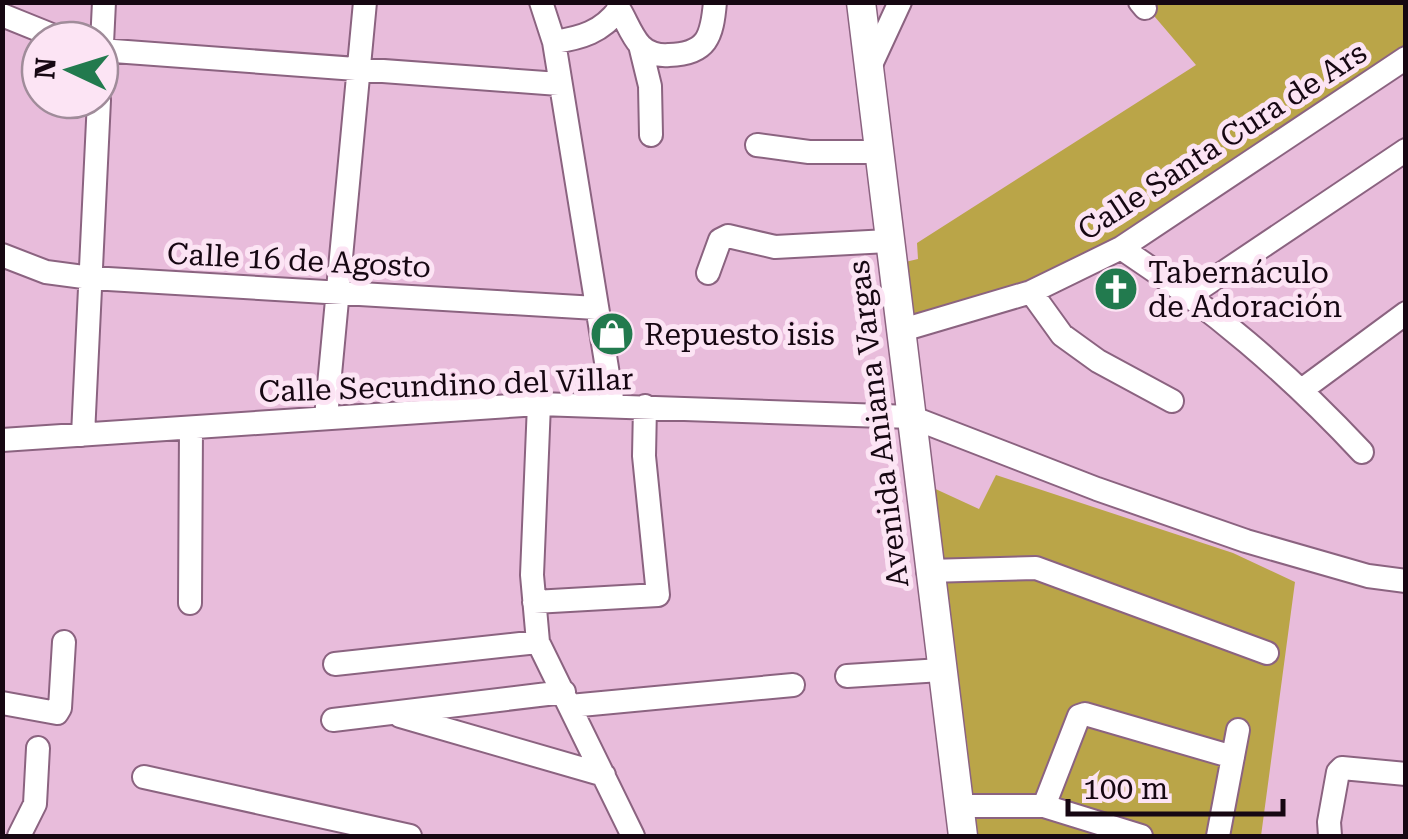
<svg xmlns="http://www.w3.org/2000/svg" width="1408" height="839" font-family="'Roboto Serif',serif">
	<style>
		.green { fill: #baa548 }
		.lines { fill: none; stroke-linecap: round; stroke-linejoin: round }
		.minor-casing { stroke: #8b6380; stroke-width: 26 }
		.major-casing { stroke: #8b6380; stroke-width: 31 }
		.minor { stroke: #fff; stroke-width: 22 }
		.major { stroke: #fff; stroke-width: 28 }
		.labels { text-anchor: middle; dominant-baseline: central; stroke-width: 10; stroke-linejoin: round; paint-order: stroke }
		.street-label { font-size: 30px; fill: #160712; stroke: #fce4f4 }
		.poi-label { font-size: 30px; fill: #160712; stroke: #fce4f4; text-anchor: start }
	</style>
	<rect width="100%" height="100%" fill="#e8bcdb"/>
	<!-- green -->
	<path class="green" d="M1143 3H1405V51L1119 240 991 296 907 323 901 263 918 259 917 243 1196 65Z
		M996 475 1233 553 1295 582 1261 836H974L967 742 936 591 929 486 979 509Z"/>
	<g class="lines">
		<defs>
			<path id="minor" d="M541 2 554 42 613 405
				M1140 2 1145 8
				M619 9C626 20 631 35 640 45 647 53 659 56 669 55 707 54 712 37 715 2
				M2 15 64 40
				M554 42C581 38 602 32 619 9L618 2
				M640 45 650 86 651 135
				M100 50 559 84
				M869 69 900 2
				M100 85 104 2
				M757 145 809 152H878
				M1121 248C1213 309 1287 372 1362 452
				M2 255 46 272 91 278 596 308
				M708 273 720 240 728 236 775 247 888 241
				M1031 292 1062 335 1098 361 1172 401
				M1190 295 1406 150
				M899 331 1031 292 1121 248 1406 58
				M1303 389 1406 313
				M539 404 532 575 538 642 633 836
				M326 417 365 2
				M83 435 99 100
				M2 440 539 404 911 417 1097 489 1246 541 1368 576 1406 581
				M928 571 1036 568 1267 653
				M534 602 658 595 644 456 645 406
				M190 603 191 428
				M335 664 538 642
				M847 676 941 670
				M2 703 57 713 60 708 64 642
				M570 706 793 685
				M400 716 604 775
				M333 720 564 692
				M144 777 410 836
				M959 806H1044L1141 836
				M1044 806 1079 716 1085 714 1233 757
				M19 836 35 804 38 748
				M1218 836 1238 730
				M1330 836 1329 822 1338 772 1342 768 1406 774"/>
			<path id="major" d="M861 2 963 836"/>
		</defs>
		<!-- minor casing -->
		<use href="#minor" class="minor-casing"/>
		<!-- major casing -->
		<use href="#major" class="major-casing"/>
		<!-- minor -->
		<use href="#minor" class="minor"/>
		<!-- major -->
		<use href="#major" class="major"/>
	</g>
	<!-- icons -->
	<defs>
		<symbol id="church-disc" viewBox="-11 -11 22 22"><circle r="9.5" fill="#227a4e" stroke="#fce4f4"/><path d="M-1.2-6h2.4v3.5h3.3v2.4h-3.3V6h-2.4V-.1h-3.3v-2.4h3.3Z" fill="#fff"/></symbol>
		<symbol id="shop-disc" viewBox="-11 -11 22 22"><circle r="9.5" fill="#227a4e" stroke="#fce4f4"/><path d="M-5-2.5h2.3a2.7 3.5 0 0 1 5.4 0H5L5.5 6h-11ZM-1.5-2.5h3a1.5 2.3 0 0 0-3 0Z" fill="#fff"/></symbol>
	</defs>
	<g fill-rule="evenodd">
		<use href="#church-disc" x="1091" y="264" width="50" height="50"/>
		<use href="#shop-disc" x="587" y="309" width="50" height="50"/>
	</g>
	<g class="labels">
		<!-- street labels -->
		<g class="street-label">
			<text transform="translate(1222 141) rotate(-33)">Calle Santa Cura de Ars</text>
			<text transform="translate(299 260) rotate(3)">Calle 16 de Agosto</text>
			<text transform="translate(446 385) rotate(-2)">Calle Secundino del Villar</text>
			<text transform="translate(878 424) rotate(-97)">Avenida Aniana Vargas</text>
		</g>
		<!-- poi labels -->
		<g class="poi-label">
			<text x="1148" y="272">Tabernáculo<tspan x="1148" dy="34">de Adoración</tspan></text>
			<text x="644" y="334">Repuesto isis</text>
		</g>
	</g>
	<!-- border -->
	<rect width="1408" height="839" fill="none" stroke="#160712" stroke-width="10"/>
	<!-- north arrow -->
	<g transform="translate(70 70) rotate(274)"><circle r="48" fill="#fce4f4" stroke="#a08c9a" stroke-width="2.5"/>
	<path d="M0-8L18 38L0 25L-18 38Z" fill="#227a4e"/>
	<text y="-15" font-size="28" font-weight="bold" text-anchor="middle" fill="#160712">N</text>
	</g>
	<!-- scale -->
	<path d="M1068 799v15h215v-15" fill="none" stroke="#160712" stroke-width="5"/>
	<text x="1083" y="799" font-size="30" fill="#160712" stroke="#fce4f4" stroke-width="8" paint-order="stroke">100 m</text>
</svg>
